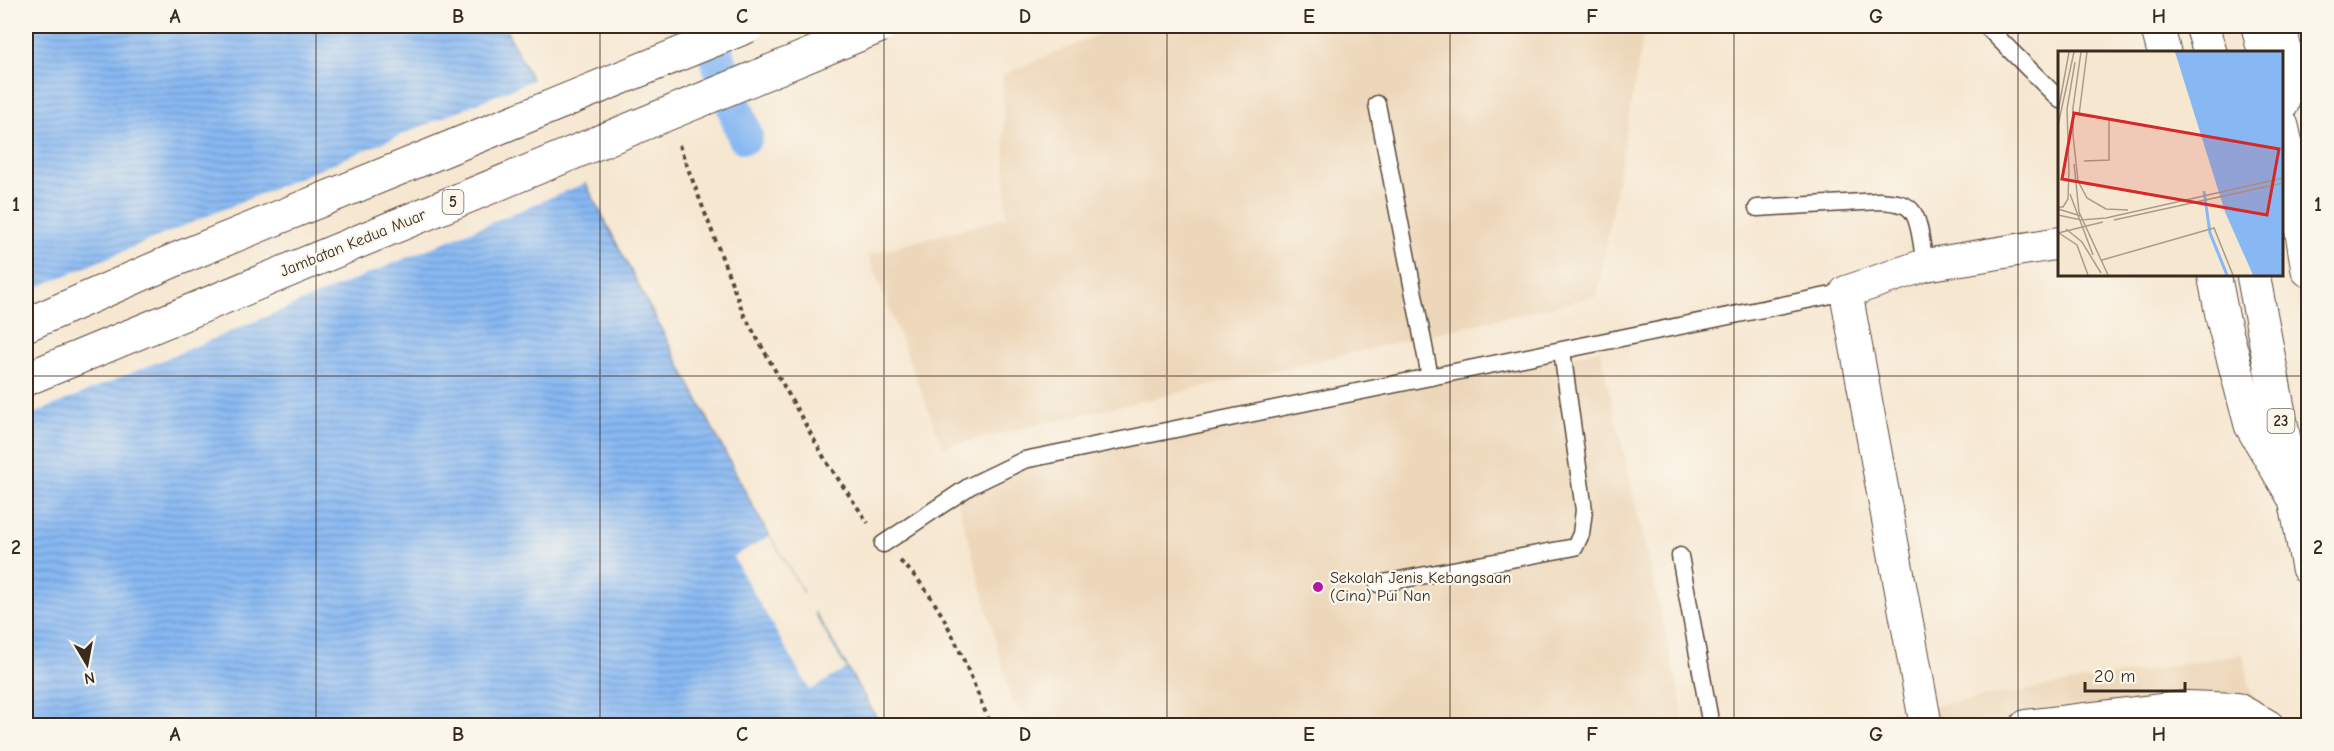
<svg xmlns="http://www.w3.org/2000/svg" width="2334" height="751" font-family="'Comic Neue',sans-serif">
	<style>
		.built { fill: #edd7ba }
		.water { fill: url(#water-rules); stroke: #617188; stroke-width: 1.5 }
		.pier { fill: #f6e7d1 }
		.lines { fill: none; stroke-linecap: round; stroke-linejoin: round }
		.canal { stroke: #87b8f3; stroke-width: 36 }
		.service-casing { stroke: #574639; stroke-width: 19 }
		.minor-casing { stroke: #574639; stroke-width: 34 }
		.primary-casing { stroke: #574639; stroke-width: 35 }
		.trunk-casing { stroke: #574639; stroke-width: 35 }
		.path { stroke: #574639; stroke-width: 4; stroke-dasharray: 4.5 4.5; stroke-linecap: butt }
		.service { stroke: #fff; stroke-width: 16 }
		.minor { stroke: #fff; stroke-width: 32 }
		.primary { stroke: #fff; stroke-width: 33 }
		.trunk { stroke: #fff; stroke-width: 33 }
		.trunk-bridge-casing { stroke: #574639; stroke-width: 35; stroke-linecap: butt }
		.trunk-bridge { stroke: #fff; stroke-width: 33 }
		.grid { fill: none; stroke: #3b2a1e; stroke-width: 1.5; stroke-opacity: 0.55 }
		.poi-dot { fill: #b5179e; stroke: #fbf7ec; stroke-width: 2 }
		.labels { text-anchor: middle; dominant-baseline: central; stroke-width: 4.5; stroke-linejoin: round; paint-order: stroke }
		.shield { fill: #fbf7ec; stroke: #75685c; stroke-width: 1.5 }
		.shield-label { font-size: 15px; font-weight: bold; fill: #3b2a1e }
		.street-label { font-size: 16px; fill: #3b2a1e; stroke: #fbf7ec }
		.poi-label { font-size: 16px; fill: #3b2a1e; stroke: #fbf7ec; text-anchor: start }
		.inset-river { fill: none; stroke: #87b8f3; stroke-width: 3 }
		.inset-road { fill: none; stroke: #ab9b89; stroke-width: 1.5 }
		.view { fill: #d62828; fill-opacity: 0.15; stroke: #d62828; stroke-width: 3 }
		.inset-edge { fill: none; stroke: #3b2a1e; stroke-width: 3 }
		.neatline { fill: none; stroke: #3b2a1e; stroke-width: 2 }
		.grid-label { font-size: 20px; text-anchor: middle; font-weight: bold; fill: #3b2a1e }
	</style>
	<defs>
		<pattern id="water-rules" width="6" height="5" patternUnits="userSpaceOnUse" patternTransform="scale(1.5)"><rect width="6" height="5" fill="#87b8f3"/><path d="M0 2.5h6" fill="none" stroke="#7096c4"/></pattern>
	</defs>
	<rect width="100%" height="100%" fill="#fbf7ec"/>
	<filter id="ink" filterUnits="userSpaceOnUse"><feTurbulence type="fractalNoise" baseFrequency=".0167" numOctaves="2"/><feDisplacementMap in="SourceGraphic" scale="12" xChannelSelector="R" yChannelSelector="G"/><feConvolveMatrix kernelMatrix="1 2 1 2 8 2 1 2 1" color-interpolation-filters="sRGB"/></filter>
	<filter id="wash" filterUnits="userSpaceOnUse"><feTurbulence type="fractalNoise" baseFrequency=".008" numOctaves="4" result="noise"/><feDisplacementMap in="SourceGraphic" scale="24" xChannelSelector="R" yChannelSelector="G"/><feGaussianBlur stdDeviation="1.35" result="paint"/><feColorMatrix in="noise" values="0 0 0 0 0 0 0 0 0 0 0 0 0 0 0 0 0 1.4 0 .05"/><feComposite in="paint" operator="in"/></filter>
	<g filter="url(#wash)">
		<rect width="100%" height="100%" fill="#f6e7d1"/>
		<!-- built -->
		<path class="built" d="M1118 26H1645L1597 296 943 447 868 255 1006 217 1003 75Z
			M1600 350 1680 695 1684 725H1037L1012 701 952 479Z
			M2243 654 2258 725 1811 726Z"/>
		<!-- water -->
		<path class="water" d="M26 26H504L758 516 881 725H26Z"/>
		<!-- pier -->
		<path class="pier" d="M535 79 588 182 26 417V292Z
			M770 536 804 594 807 593 816 611 814 613 846 669 810 690 733 557Z"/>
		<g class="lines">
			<!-- canal -->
			<path class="canal" d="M706 26 745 136"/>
		</g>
	</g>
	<g filter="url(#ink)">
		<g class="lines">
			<defs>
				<path id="service" d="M1986 26 2060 100
					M1377 104 1430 377
					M1757 208 1880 201C1890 202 1904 202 1911 210 1921 220 1922 251 1925 265
					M883 544 970 486 1024 460 1846 292
					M1680 556 1711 726
					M1378 584 1575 547 1581 534 1584 510 1562 351"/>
				<path id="minor" d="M1926 726 1846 292 1925 265 2060 243
					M2026 726 2187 707 2237 709 2268 726"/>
				<path id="primary" d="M2202 26 2210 52
					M2258 26 2264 52
					M2282 126 2291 166 2308 270
					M2253 274 2308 568"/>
				<path id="trunk" d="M2157 26 2164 52
					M2280 26 2288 67 2282 104
					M2214 274 2223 320 2251 425 2296 501"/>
			</defs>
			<!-- service casing -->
			<use href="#service" class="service-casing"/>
			<!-- minor casing -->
			<use href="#minor" class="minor-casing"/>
			<!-- primary casing -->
			<use href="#primary" class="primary-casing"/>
			<!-- trunk casing -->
			<use href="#trunk" class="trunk-casing"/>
			<!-- path -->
			<path class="path" d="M636 26 639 34
				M679 145 744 315 826 461 868 523
				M900 561C945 602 964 663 988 718L994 726"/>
			<!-- service -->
			<use href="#service" class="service"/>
			<!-- minor -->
			<use href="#minor" class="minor"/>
			<!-- primary -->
			<use href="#primary" class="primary"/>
			<!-- trunk -->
			<use href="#trunk" class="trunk"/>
			<defs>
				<path id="trunk-bridge" d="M26 325 177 259 748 26
					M26 379 880 26"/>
			</defs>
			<!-- trunk-bridge casing -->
			<use href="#trunk-bridge" class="trunk-bridge-casing"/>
			<!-- trunk-bridge -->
			<use href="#trunk-bridge" class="trunk-bridge"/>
		</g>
	</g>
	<!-- grid -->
	<path class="grid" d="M316 26V726M600 26V726M884 26V726M1167 26V726M1450 26V726M1734 26V726M2018 26V726M26 376H2308"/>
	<!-- markers -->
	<circle class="poi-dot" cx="1318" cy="587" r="6"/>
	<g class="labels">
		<!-- shield labels -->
		<g class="shield">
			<rect x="442.5" y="190" width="21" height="24" rx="4.5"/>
			<rect x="2267.5" y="409" width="27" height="24" rx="4.5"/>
		</g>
		<g class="shield-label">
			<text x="453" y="202">5</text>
			<text x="2281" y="421">23</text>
		</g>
		<!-- street labels -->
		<g class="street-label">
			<text transform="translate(353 243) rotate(-22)">Jambatan Kedua Muar</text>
		</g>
		<!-- poi labels -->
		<g class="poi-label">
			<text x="1330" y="578">Sekolah Jenis Kebangsaan<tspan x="1330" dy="18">(Cina) Pui Nan</tspan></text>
		</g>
	</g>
	<!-- overview -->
	<g transform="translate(2058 51)">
		<rect width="225" height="225" fill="#f6e7d1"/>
		<path d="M117 1H225V224H195L167 161Z" fill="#87b8f3"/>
		<path class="inset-river" d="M146 140 152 182 169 224"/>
		<path class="inset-road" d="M29 1 21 64 71 71M0 61 11 1M0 74 16 1M15 84 20 130 29 147 48 158 70 159M15 85V57L23 1M26 110 51 109V69M16 113 21 161 50 224M11 121 9 58 17 11M12 143 35 204M0 156H5L10 148 11 118M0 158 23 165M0 164 23 169 48 167 225 127M56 169 225 132M8 178 24 191 43 222M0 182 45 171M1 182 19 194 30 224M44 209 156 177 175 224"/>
		<path class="view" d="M16 62 221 98 209 164 4 128Z"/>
		<rect width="225" height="225" class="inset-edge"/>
	</g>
	<!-- margin -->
	<rect width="2334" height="751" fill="none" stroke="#fbf7ec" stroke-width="66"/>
	<!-- north arrow -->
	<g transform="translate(87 664) rotate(170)" stroke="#fbf7ec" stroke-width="4.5" paint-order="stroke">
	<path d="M0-4.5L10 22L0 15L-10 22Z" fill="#3b2a1e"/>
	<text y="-9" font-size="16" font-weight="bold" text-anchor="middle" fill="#3b2a1e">N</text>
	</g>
	<!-- scale -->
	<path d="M2085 682v9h100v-9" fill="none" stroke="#3b2a1e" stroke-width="3"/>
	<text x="2094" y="682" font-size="18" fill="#3b2a1e" stroke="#fbf7ec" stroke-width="4.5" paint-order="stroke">20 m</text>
	<rect x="33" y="33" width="2268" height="685" class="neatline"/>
	<g class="grid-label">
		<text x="175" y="23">A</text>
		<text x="458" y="23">B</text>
		<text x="742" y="23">C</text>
		<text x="1025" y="23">D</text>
		<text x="1309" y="23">E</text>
		<text x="1592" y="23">F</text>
		<text x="1876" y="23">G</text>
		<text x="2159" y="23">H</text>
		<text x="16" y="211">1</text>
		<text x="2318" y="211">1</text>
		<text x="16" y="554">2</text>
		<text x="2318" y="554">2</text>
		<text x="175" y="741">A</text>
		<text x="458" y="741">B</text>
		<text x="742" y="741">C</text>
		<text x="1025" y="741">D</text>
		<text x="1309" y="741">E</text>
		<text x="1592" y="741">F</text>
		<text x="1876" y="741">G</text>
		<text x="2159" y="741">H</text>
	</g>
</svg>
